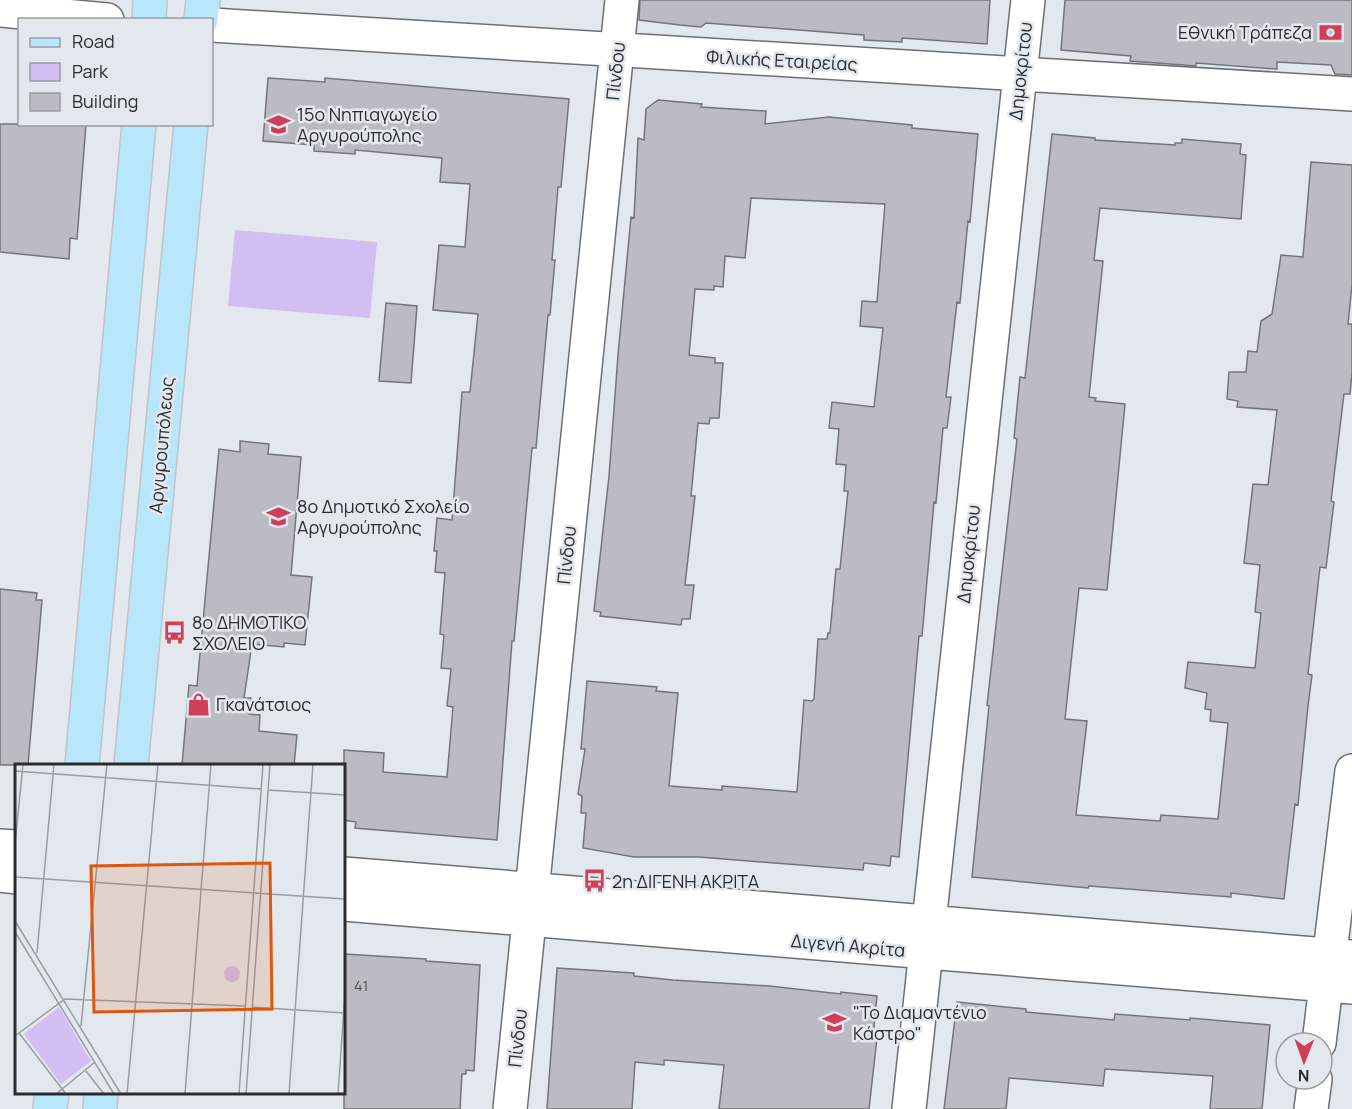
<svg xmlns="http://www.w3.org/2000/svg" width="1352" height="1109" font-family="Manrope,sans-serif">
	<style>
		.green { fill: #d2bef2 }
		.building { fill: #bbbcc3; stroke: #74757c; stroke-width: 1.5 }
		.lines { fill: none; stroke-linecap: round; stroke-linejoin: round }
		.minor-casing { stroke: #6c7075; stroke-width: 36 }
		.major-casing { stroke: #c3c4c4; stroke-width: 36 }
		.minor { stroke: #fff; stroke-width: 33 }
		.major { stroke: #b8e6fc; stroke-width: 33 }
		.labels { text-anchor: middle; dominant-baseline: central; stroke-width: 5; stroke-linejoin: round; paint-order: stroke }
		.number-label { font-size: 15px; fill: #4e5053 }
		.poi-label { font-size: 18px; fill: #2a2c2e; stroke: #e3e8ee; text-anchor: start }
		.street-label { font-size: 18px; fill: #2a2c2e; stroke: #e3e8ee }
		.inset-road { fill: none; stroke: #999da1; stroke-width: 1.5 }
		.view { fill: #de570e; fill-opacity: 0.15; stroke: #de570e; stroke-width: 3 }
		.inset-edge { fill: none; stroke: #2a2c2e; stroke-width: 3 }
	</style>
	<rect width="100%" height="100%" fill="#e3e8ee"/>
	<!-- green -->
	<path class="green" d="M235 230 377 242 370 318 228 306Z"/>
	<!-- building -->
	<path class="building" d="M640 0H990L987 44 902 38V42L864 40V35L706 23 701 27 680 25 639 20Z
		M1065 0H1352V75L1335 74 1331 65 1277 62V69L1196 63V66L1130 61 1131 56 1061 50Z
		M268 78 325 82V78L569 99 561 187H558L552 260H555L550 315H548L536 448H532L514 641H512L497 840 355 828 356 822 344 820V750L384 753 383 772 447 777 453 707 447 706 451 669 441 668 444 635 440 634 445 573 435 572 437 551H434L437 518 452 520 462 392H470L478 314 433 310 439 245 465 247 470 184 440 182 442 158 355 150V154L314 151V145L263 141Z
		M658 100 702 104 701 107 766 111 765 124 829 117 912 125V128L978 134 970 222 968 221 960 303 957 302 946 397H951L947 428H943L936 503 934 502 922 636H919L899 857 891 856 890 866 864 863 863 870 699 857H634L583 848 586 813H581L582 796 578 794 585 749H581L587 681 657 687 656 691 678 693 669 786 722 790V786L797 792 804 700 812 701 814 699 818 639H827L828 633H830L836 569H840L848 491H844L846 465 836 464 839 429 829 428 832 402 874 407 883 328 860 326 862 301 877 302 885 204 751 198 745 258 725 256 723 287 714 286V290L695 289 689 355 715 358V363H723L719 418H710L709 424 698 423 691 496H695L685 585H694L690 619H682L681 625 600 616 601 612 594 611 609 476 618 355 631 217 634 218 638 138 644 140 646 109Z
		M0 124H86L77 239 70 238 69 259 0 252Z
		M1052 134 1095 138V140L1175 145V143H1182V139L1241 144 1240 154 1246 155 1241 219 1100 208 1094 260 1103 261 1089 397 1096 398 1095 401 1125 404 1107 590 1079 588 1065 719 1087 721 1076 815 1160 821 1161 815 1218 819 1228 723 1210 721 1211 710 1205 709 1207 693 1185 688 1188 662 1255 668 1261 613 1255 612 1260 565 1244 563 1253 484 1268 485 1277 410 1237 407 1238 401 1227 399 1229 372H1246L1248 351 1257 352 1261 321 1272 314 1281 255 1303 257 1311 162 1352 165V285L1348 324H1352V373L1350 394H1344L1331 501 1334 502 1326 568 1320 567 1308 674 1312 675 1308 706 1298 805 1295 804 1284 899 1231 893V897L1089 886 1088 888 972 877 989 706 987 705 1017 439 1014 438 1020 377 1025 378Z
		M386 303 417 306 411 383 379 381Z
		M240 441 269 444 268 454 301 457 291 575 312 577 305 645 284 643V647L252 644 244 698H251L249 714 260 715 259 731 297 735 294 765H182L189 685 197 686 219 449 240 452Z
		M0 589 37 593 36 600H42L28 765H0Z
		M344 954 426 959V961L480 965 474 1071 466 1070V1074H462L460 1109H344Z
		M557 968 634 973V976L673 980 769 986 841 994V992L877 996 873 1038H877L869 1109H719L724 1065 664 1060V1065L635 1062 632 1109H547Z
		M957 1002 1026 1009V1012L1114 1020 1115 1014 1190 1020V1018L1270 1025 1262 1109H1210L1213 1076 1105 1069 1103 1086 1009 1078 1006 1109H944Z"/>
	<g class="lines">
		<defs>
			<path id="minor" d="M0 10 107 20
				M212 25 1352 94
				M0 846 16 847
				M344 874 1352 957
				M0 875 16 877
				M344 904 1352 987
				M1319 1043 1352 771
				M510 1109 622 0
				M909 1109 1028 0
				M1311 1109 1315 1079"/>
			<path id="major" d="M149 20 150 0
				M201 20 203 0
				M82 766 139 124
				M131 766 191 124
				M50 1109 52 1092
				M100 1109 101 1092"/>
		</defs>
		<!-- minor casing -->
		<use href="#minor" class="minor-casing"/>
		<!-- major casing -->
		<use href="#major" class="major-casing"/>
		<!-- minor -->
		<use href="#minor" class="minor"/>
		<!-- major -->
		<use href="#major" class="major"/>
	</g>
	<!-- icons -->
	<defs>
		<symbol id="bank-bare" viewBox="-9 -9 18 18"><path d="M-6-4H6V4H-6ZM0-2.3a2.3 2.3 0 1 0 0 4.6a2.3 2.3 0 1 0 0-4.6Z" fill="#cf3f59" stroke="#e3e8ee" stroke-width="2.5" paint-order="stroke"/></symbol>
		<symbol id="school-bare" viewBox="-9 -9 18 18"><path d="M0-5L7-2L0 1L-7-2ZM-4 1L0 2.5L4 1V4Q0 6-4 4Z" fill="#cf3f59" stroke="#e3e8ee" stroke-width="2.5" paint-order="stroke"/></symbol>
		<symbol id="bus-bare" viewBox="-9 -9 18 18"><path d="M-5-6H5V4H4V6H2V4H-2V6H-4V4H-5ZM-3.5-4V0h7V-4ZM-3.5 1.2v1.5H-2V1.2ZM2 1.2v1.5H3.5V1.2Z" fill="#cf3f59" stroke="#e3e8ee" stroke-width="2.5" paint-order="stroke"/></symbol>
		<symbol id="shop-bare" viewBox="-9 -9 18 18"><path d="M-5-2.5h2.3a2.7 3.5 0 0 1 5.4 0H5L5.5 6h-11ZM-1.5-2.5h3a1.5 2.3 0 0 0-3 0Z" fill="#cf3f59" stroke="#e3e8ee" stroke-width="2.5" paint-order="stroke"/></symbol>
	</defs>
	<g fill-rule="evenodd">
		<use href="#bank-bare" x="1314" y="16" width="33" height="33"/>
		<use href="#school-bare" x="262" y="108" width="33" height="33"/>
		<use href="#school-bare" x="262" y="500" width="33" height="33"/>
		<use href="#bus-bare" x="158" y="616" width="33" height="33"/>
		<use href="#shop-bare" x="182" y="688" width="33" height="33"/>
		<use href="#bus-bare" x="578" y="864" width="33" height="33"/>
		<use href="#school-bare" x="818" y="1006" width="33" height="33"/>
	</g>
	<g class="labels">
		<!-- number labels -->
		<g class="number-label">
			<text x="361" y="985">41</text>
		</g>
		<!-- poi labels -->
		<g class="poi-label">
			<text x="1312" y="32" text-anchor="end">Εθνική Τράπεζα</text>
			<text x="297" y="114">15ο Νηπιαγωγείο<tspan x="297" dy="21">Αργυρούπολης</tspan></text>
			<text x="297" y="506">8ο Δημοτικό Σχολείο<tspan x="297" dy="21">Αργυρούπολης</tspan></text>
			<text x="192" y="622">8ο ΔΗΜΟΤΙΚΟ<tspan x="192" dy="21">ΣΧΟΛΕΙΟ</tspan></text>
			<text x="216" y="704">Γκανάτσιος</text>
			<text x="612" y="881">2η ΔΙΓΕΝΗ ΑΚΡΙΤΑ</text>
			<text x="853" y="1012">"Το Διαμαντένιο<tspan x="853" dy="21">Κάστρο"</tspan></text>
		</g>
		<!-- street labels -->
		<g class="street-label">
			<text transform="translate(782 60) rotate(3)">Φιλικής Εταιρείας</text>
			<text transform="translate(615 71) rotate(-84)">Πίνδου</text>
			<text transform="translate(1020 71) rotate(-84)">Δημοκρίτου</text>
			<text transform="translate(161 445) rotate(-85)">Αργυρουπόλεως</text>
			<text transform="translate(968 554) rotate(-84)">Δημοκρίτου</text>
			<text transform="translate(566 555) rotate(-84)">Πίνδου</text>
			<text transform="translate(848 945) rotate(5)">Διγενή Ακρίτα</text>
			<text transform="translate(517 1038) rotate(-84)">Πίνδου</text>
		</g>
	</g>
	<!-- overview -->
	<g transform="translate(15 764)">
		<rect width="330" height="330" fill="#e3e8ee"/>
		<path d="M209 210a8 8 0 1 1 16 0a8 8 0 1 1-16 0ZM44 243 76 297 46 320 9 270Z" fill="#d2bef2"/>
		<path class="inset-road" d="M0 7 246 25M253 26 330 31M0 80 8 0M0 113 330 135M0 157 106 330M0 168 99 330M22 189 39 0M237 243 330 249M66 262 92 0M4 269 51 330M0 272 50 235 231 242M71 307 89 330M41 330 80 298M112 330 143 0M170 330 196 0M224 330 248 0M231 330 255 0M274 330 298 0M323 330 330 229"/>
		<path class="view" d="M255 99 257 245 79 248 76 102Z"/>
		<rect width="330" height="330" class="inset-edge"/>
	</g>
	<!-- legend -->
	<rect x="18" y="18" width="195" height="108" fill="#e3e8ee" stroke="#999da1" stroke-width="1.5"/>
	<rect x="30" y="38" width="30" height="9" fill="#b8e6fc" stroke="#999da1" stroke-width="1.5"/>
	<text x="72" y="48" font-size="18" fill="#2a2c2e">Road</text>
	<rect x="30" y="63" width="30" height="18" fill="#d2bef2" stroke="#999da1" stroke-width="1.5"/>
	<text x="72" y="78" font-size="18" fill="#2a2c2e">Park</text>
	<rect x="30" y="93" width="30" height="18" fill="#bbbcc3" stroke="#999da1" stroke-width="1.5"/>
	<text x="72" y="108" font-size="18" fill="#2a2c2e">Building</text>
	<!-- north arrow -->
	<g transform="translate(1304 1061) rotate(181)"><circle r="28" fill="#e3e8ee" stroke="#999da1" stroke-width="1.5"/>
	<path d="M0-4.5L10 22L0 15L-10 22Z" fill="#cf3f59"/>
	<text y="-9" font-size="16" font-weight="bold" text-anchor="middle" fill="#2a2c2e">N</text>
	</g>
</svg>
